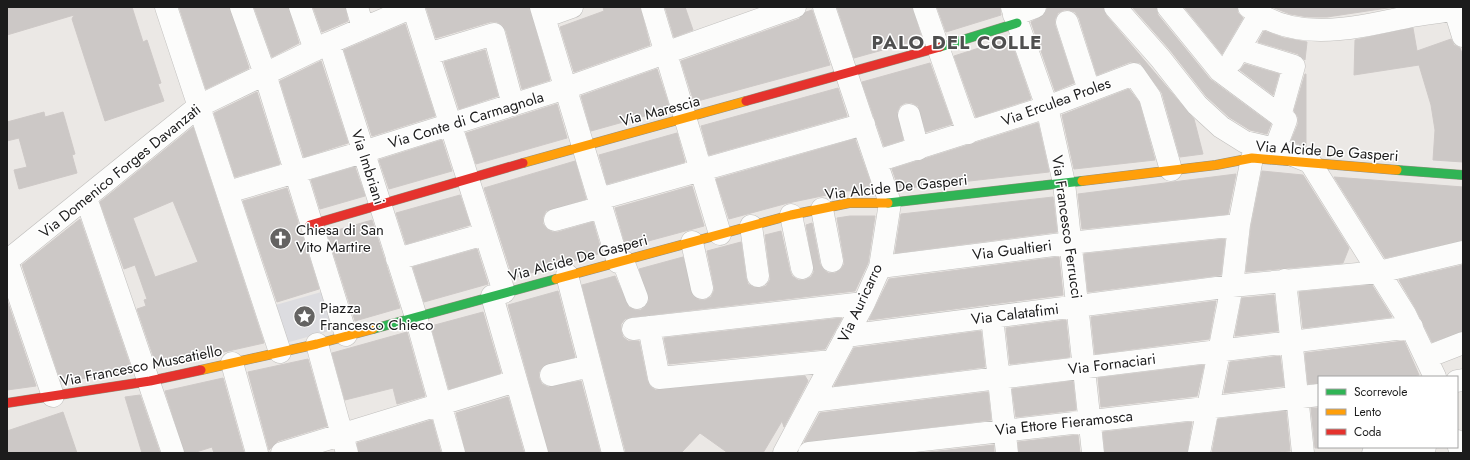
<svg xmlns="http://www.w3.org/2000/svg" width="1470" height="460" font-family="Jost,sans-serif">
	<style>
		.plaza { fill: #dcdce0 }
		.building { fill: #ccc8c6; stroke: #cec9c7; fill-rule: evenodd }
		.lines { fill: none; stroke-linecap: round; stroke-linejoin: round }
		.street-casing { stroke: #c0bfbd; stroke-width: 23 }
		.fast-casing { stroke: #94917f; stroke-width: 10 }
		.slow-casing { stroke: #94917f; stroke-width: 10 }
		.jam-casing { stroke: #94917f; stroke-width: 10 }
		.street { stroke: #fcfcfb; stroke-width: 22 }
		.fast { stroke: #30b455; stroke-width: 9 }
		.slow { stroke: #ff9f0a; stroke-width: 9 }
		.jam { stroke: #e5322d; stroke-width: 9 }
		.labels { text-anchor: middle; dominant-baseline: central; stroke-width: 3; stroke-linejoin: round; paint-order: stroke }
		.street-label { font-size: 15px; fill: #1c1c1c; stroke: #fff }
		.poi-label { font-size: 15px; fill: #1c1c1c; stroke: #fff; text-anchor: start }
		.district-label { font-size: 19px; font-weight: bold; letter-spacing: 1px; fill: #4f4f4f; stroke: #fff }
	</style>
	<rect width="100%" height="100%" fill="#ebe8e5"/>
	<!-- plaza -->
	<path class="plaza" d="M325 291 336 329 282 344 272 306Z"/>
	<!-- building -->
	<path class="building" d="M7 7H132L143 42 147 40 161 83 158 84 164 101 105 121 72 19 74 15 7 35Z
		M179 7H229L249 68 206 89Z
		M254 7H288L299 43 272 57Z
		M313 7H345L348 21 322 32Z
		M426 7H529L550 80 522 89 506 31 502 25 497 22H490L436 38Z
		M603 7H640L650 45 574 72 560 27 604 11Z
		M665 7H685L693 30 674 37Z
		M837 7H912L922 39 854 58Z
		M937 7H1000L1001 15 946 32Z
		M1048 7H1103L1106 15 1194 119 1203 154 1180 157 1162 93 1140 63 1130 62 1097 75 1079 18 1075 12 1069 10H1064L1058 13 1055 19V25L1074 83 1055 91 1031 22 1044 15Z
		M1132 7H1156L1158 15 1210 79 1271 124 1267 134 1250 130 1229 117 1206 96 1170 50Z
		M1184 7H1237L1238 13 1243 18 1222 54Z
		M1272 7H1394L1327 17H1308L1290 14Z
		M812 10 830 65 694 102 681 61 799 19 806 12Z
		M405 24 435 116 372 136 344 50Z
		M1413 28 1417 51 1451 39 1454 45 1460 48 1463 56V162L1433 160 1435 130 1431 105 1419 65 1354 75 1355 40Z
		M1264 31 1284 38 1307 42 1305 60 1298 54 1258 42Z
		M1010 38 1031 99 976 117 954 56Z
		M485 50 498 96 459 109 444 62Z
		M321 61 348 143 304 157 280 81Z
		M930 63 952 124 926 132 918 106 912 103H905L900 106 897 112 903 140 884 146 862 82Z
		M1245 64 1279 74 1273 95 1240 70Z
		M657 69 670 109 591 131 581 96Z
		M1305 74H1306V147L1291 141 1298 124V117L1294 111Z
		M838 88 847 116 709 155 701 126Z
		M1129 89 1139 102 1155 160 1074 169 1062 115Z
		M257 92 280 164 235 177 214 113Z
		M557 104 567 138 476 164 466 133Z
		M44 112 45 117 63 112 75 154 72 155 77 173 19 189 14 170 27 167 19 138 7 141V122Z
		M1038 123 1049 172 899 189 892 169Z
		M193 127 264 343 157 367 137 309 146 306 144 300 147 299 135 265 124 269 100 202ZM173 201 198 262 155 277 133 218Z
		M677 133 685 162 607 184 599 155Z
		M855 139 873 190 846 191 788 203 729 219 716 179Z
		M442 140 452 171 389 189 379 160Z
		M575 161 586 199 546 211 543 217V224L547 229 552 232H558L593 222 602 253 513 278 484 188Z
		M355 167 365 196 320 209 311 180Z
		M1262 171 1303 175 1349 248 1343 263 1246 272 1251 227Z
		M1236 174 1228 214 1082 229 1078 194Z
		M1334 177 1463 187V240L1385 258Z
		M692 186 704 226 626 247 615 208Z
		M287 188 298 222V229L302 234 319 289 277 302 243 201Z
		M460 195 470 225 406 244 396 213Z
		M1053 197 1057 232 895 253 901 214Z
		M850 216H875L868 263 855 291 632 317 625 319 621 324V331L623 337 628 341H639L647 380 650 386 655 390 805 376 808 381 784 427 782 421 763 453H728L700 433 681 453H626L582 285 615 276 629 307 635 310H641L646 306 649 300 639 269 683 257 693 296 699 300H705L711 297 714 291V286L707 251 741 242 746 278 748 284 753 287 760 288 766 286 770 280V275L765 235 781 231 790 271 792 276 798 280H805L811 277 814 272 806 225 812 223 820 264 823 269 828 273H835L840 270 844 265V259L837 218Z
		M80 219 132 371 61 382 22 265Z
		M372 220 400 308 355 321 327 233Z
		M1225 239 1221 275 1088 292 1084 254Z
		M477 249 488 284 424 302 413 267Z
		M1059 257 1063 295 869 320 889 279Z
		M1463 265V331L1432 342 1416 309 1399 280Z
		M1372 285 1392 317 1303 328 1299 292Z
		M558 291 575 357 543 366 539 372V378L542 384 548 387 581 381 600 452 549 453 508 305Z
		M1274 295 1278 331 1235 336 1242 298Z
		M7 300 36 386 7 390Z
		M1216 301 1209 339 1095 354 1091 317Z
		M483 312 501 373 449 389 431 326Z
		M842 318 825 349 669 364 664 338Z
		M1066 320 1070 357 1010 364 1006 328Z
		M981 331 985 367 834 386 854 348Z
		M407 332 425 396 397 404 393 388 345 400 332 353Z
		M1404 341 1419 375 1404 377H1319V383L1308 384 1305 353Z
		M1280 356 1284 386 1224 393 1230 362Z
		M308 359 327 426 278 441 269 450 248 372Z
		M1204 365 1197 396 1101 407 1098 378Z
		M223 378 244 453H214L212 447 193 453H185L165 391Z
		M1073 381 1076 410 1016 417 1012 389Z
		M988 392 991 420 804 442 820 413Z
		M140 395 160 453H142L125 397Z
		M508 397 524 453H466L456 413Z
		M1311 408H1319V448H1315Z
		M1286 411 1290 451 1269 453H1212L1218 419Z
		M63 412 77 453H7V431Z
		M432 420 441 453H359L357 443Z
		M1192 422 1187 453H1105L1103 432Z
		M1078 435 1080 453H1019L1018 442Z
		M994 445V453H920Z"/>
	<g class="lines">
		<defs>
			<path id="street" d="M166 7 280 352
				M241 7 265 74 346 335
				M300 7 315 50
				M357 7 363 28
				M413 7 504 292
				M541 7 618 262
				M652 7 720 234
				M924 7 968 133
				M1012 7 1047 107 1064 183 1093 453
				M1115 7 1160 58 1197 105 1221 127 1245 142 1280 150 1310 162 1405 314 1435 377
				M1168 7 1220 71 1286 120 1275 149
				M1249 7C1295 45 1359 27 1412 16 1429 13 1446 12 1463 7
				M1454 7 1463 36
				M1014 15 1035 7
				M544 17 572 7
				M1067 22 1089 90
				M329 43 416 317 454 453
				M1239 49 1294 66 1280 116
				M428 54 494 34 513 105
				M1232 61 1259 15
				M909 115 918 149
				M877 161 1047 107 1134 74 1150 97 1171 170
				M228 192 363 152 566 88 795 7
				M86 198 173 453
				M599 199 864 124
				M822 209 832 261
				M791 215 802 268
				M555 220 602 207
				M751 226 758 276
				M692 242 702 288
				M397 259 485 234
				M623 261 637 298
				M880 267 1070 243 1239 225
				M567 275 613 453
				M1285 280 1303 453
				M492 296 537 453
				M992 317 1007 453
				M649 327 659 378 832 361
				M633 329 864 303
				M846 336 1232 286 1379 272 1463 252
				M317 344 347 453
				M1427 357 1463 343
				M232 363 257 453
				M551 375 590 366
				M1457 381 1463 380
				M53 396 7 261 199 106 329 43 413 7
				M812 401 1412 327
				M1457 441 1461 453
				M282 453 516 381
				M784 453 864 303 880 267 890 203 824 7
				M809 453 1319 395
				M1199 453 1232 286 1239 225 1252 158
				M1373 453 1425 447"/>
			<path id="fast" d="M940 47 1017 23
				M1397 170 1463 175
				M888 203 1082 181
				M373 329 556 279"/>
			<path id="slow" d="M523 163 746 101
				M1082 181 1216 165 1252 158 1397 170
				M556 279 791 215 849 203H888
				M201 370 317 344 373 329"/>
			<path id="jam" d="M746 101 940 47
				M310 225 523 163
				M7 403 150 381 201 370"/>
		</defs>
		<!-- street casing -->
		<use href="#street" class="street-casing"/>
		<!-- fast casing -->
		<use href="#fast" class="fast-casing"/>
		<!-- slow casing -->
		<use href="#slow" class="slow-casing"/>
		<!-- jam casing -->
		<use href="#jam" class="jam-casing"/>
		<!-- street -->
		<use href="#street" class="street"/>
		<!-- fast -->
		<use href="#fast" class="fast"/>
		<!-- slow -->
		<use href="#slow" class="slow"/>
		<!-- jam -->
		<use href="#jam" class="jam"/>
	</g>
	<!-- icons -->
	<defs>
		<symbol id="church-disc" viewBox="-11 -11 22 22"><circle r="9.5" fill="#646362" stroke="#fff"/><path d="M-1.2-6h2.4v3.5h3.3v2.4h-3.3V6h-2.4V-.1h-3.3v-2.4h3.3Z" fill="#fff"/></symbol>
		<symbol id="sight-disc" viewBox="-11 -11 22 22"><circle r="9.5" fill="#646362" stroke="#fff"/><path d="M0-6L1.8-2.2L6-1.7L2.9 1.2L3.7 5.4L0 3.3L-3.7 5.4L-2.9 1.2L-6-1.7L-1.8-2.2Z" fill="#fff"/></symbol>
	</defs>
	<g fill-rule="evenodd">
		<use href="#church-disc" x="268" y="226" width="25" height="25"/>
		<use href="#sight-disc" x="292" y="304" width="25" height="25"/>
	</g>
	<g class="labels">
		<!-- street labels -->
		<g class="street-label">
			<text transform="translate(1056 102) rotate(-20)">Via Erculea Proles</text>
			<text transform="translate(660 111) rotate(-15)">Via Marescia</text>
			<text transform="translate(466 120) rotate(-17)">Via Conte di Carmagnola</text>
			<text transform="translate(1327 151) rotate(4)">Via Alcide De Gasperi</text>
			<text transform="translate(368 167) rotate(72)">Via Imbriani</text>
			<text transform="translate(120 171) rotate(-39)">Via Domenico Forges Davanzati</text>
			<text transform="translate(896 187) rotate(-6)">Via Alcide De Gasperi</text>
			<text transform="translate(1067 227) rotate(82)">Via Francesco Ferrucci</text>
			<text transform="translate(1012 250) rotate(-7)">Via Gualtieri</text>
			<text transform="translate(578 258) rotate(-15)">Via Alcide De Gasperi</text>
			<text transform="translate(860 303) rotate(-65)">Via Auricarro</text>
			<text transform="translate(1015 314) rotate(-7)">Via Calatafimi</text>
			<text transform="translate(1112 364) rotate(-7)">Via Fornaciari</text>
			<text transform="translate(141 366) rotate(-11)">Via Francesco Muscatiello</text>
			<text transform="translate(1064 423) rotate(-6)">Via Ettore Fieramosca</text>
		</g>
		<!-- poi labels -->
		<g class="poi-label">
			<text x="296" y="230">Chiesa di San<tspan x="296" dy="17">Vito Martire</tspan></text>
			<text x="320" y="308">Piazza<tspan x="320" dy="17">Francesco Chieco</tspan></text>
		</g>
		<!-- district labels -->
		<g class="district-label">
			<text x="957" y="42">PALO DEL COLLE</text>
		</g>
	</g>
	<!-- border -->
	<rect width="1470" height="460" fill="none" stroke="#1c1c1c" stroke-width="16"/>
	<!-- legend -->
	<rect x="1318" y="376" width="140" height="72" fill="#ffffff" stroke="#a4a4a4"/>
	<rect x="1326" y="389" width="20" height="6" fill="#30b455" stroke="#a4a4a4"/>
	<text x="1354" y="396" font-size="12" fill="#1c1c1c">Scorrevole</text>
	<rect x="1326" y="409" width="20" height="6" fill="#ff9f0a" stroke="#a4a4a4"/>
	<text x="1354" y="416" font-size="12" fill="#1c1c1c">Lento</text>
	<rect x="1326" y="429" width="20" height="6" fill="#e5322d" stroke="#a4a4a4"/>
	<text x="1354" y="436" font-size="12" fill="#1c1c1c">Coda</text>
</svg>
